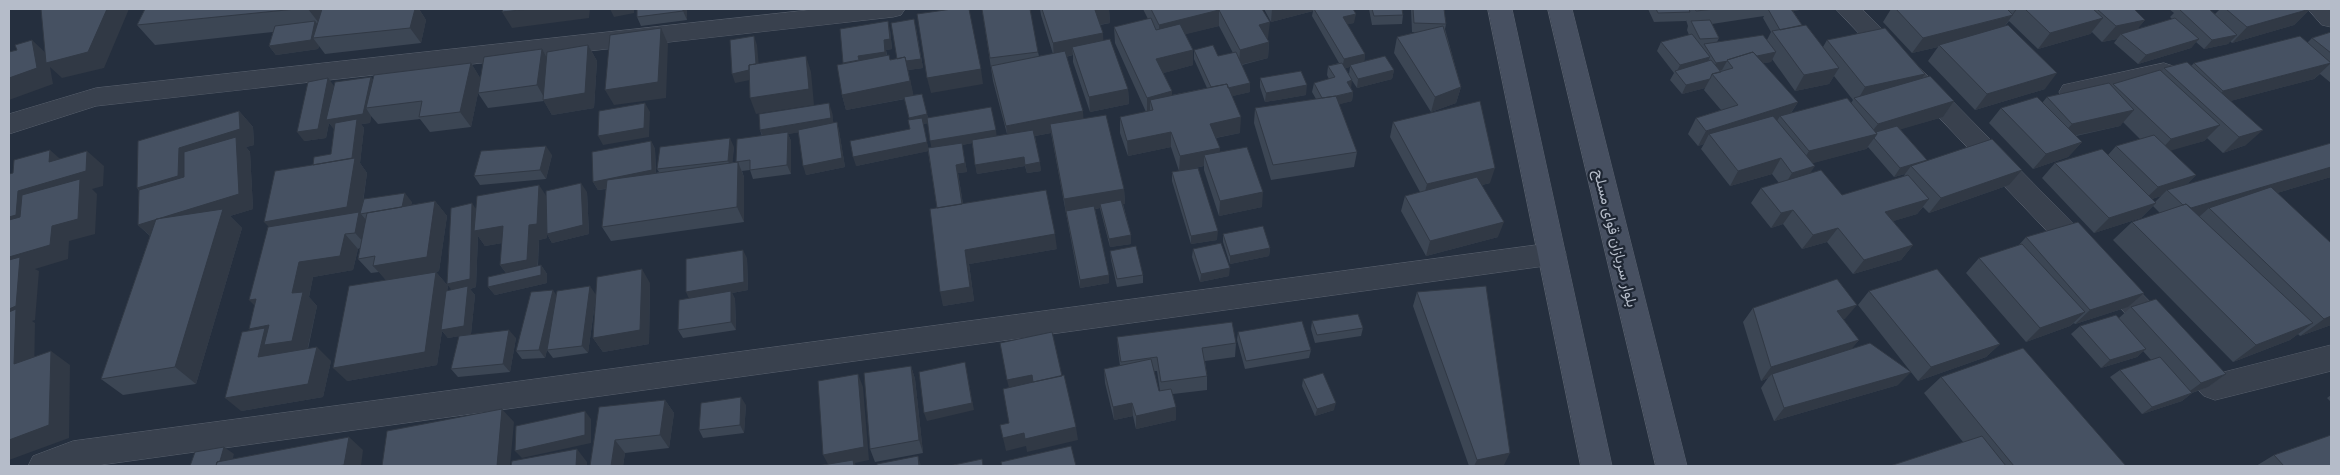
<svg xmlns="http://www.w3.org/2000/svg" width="2340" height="475" font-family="'IBM Plex Sans',Vazirmatn,sans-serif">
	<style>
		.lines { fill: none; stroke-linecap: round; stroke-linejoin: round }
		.minor-casing { stroke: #575f6c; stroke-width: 1 }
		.secondary-casing { stroke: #575f6c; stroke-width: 1 }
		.minor { fill: #39414e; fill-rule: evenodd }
		.secondary { fill: #475061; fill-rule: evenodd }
		.wall { fill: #3c4654; fill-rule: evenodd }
		.shaded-wall { fill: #313945 }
		.building { fill: #465162; stroke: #313945 }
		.labels { text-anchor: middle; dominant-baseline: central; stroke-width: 4.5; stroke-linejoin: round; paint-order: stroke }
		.street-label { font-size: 15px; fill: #b5bcc9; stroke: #1e2633 }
	</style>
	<rect width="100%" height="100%" fill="#252f3e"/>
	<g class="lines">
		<defs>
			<path id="minor" d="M818 9H905L901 15 893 17 96 106 9 134V114L96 88Z
				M1836 9H1862L2220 373 2331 345V371L2215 400 2204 396Z
				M2308 9H2331V27L2322 25Z
				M2164 63 2173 66 2176 72 2173 78 2072 101 2063 99 2059 92 2063 85 2072 83Z
				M1552 243 1562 246 1566 254 1562 262 1552 265 93 466H28L33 456 73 441Z"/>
			<path id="secondary" d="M1488 9H1512L1612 466H1581Z
				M1548 9H1572L1687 466H1656Z"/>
		</defs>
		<!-- minor casing -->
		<use href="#minor" class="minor-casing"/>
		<!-- secondary casing -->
		<use href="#secondary" class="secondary-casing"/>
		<!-- minor -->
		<use href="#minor" class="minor"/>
		<!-- secondary -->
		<use href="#secondary" class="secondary"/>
	</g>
	<!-- wall -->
	<path class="wall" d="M145 9H419L426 20 421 43 325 54 319 46 318 49 276 55 269 46 273 32 155 45 137 25Z
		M687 9V20L641 26 637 17Z
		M982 9 1038 52 1039 56 1053 54 1041 15 1040 9H1109L1110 23 1100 25 1103 40 1128 89 1129 104 1090 112 1073 62V55L1066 57 1083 111V119L1124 189 1125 204H1123L1131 235V244L1110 247 1101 212 1100 208 1095 209 1109 275V283L1080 288 1051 133 1035 136 1041 171 1027 173 1025 166 977 174 972 143 962 145 967 172 958 173 963 204 1057 249 969 264 974 301 943 306 937 208 928 151 856 166 910 129V120L905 99 846 110 842 95 843 63 890 30 892 49 886 50 887 55 890 60 897 59 916 28 923 68 908 70 913 95 922 94 928 118 997 136 1007 134 993 81ZM928 123 932 148H928L923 124Z
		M1143 9H1262L1268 38H1267L1269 42 1268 58 1242 65 1250 83V92L1232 96 1240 133 1216 138 1220 148 1219 152 1262 207 1219 216 1204 170V166L1186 170 1217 240 1191 244 1172 181V172L1179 171 1171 147 1128 156 1120 133V117L1146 112 1115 43 1114 27 1148 19ZM1219 26 1233 53 1218 56 1194 50V59L1207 88 1172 95V91L1163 73 1193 65V50L1185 34Z
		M1264 9H1353L1354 23 1347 24 1365 54 1364 62 1394 70 1392 79 1357 88 1351 79V88L1353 92 1352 101 1339 104 1357 152 1354 167 1271 180 1254 123 1255 108 1316 99 1312 92 1314 83 1329 79 1327 75 1328 66 1339 63 1312 16 1313 11 1271 22ZM1350 67 1349 74 1345 68Z
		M1369 9H1402L1403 15 1402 24 1372 25Z
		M1411 9H1444L1446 24 1445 29 1461 87 1456 103 1431 112 1394 53 1397 37 1417 32H1412Z
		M1648 9H1806L1793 11 1802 25 1823 47 1827 40 1922 78 1954 101 1943 117 1900 129 1927 160 2009 185 1929 213 1923 207 1917 214 1893 221 1913 245 1901 260 1853 274 1827 242 1802 249 1783 224 1771 228 1751 203 1761 188 1779 183 1772 174 1730 186 1701 149 1704 144 1698 146 1688 134 1696 118 1721 110 1704 90 1705 88 1682 94 1670 80 1674 73 1657 51 1661 42 1689 35 1687 30 1688 26 1686 20V21L1654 22ZM1764 16 1763 18 1771 32 1767 40 1717 42 1719 38 1712 24ZM1772 59 1795 91 1829 84 1834 76 1853 100 1851 103 1791 113 1798 102 1763 63 1771 62ZM1868 147 1894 177 1905 174 1903 177 1842 195 1810 174 1812 163 1866 149Z
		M1891 9H2134L2145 20 2137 29 2172 19 2170 17 2174 13 2169 9H2209L2215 14 2220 9H2310L2294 25 2232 43 2230 41 2228 44 2204 49 2196 42 2191 48 2138 64 2114 43 2117 39 2102 42 2092 32 2090 34 2038 49 2009 21 2005 26 2045 89 1975 110 1928 61 1938 47 1912 53 1883 22Z
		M2331 32V83L2320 74 2314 79 2230 101 2246 145 2223 153 2207 138 2204 141 2170 150 2196 175 2186 185 2331 143V177L2277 193 2331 325 2300 336 2298 334 2290 340 2233 362 2113 240 2132 222 2160 213 2153 206 2141 218 2094 233 2042 178 2055 163 2108 155 2116 146 2140 139 2123 122 2120 126 2076 136 2082 142 2068 157 2033 169 1989 123 2001 108 2042 103 2047 97 2111 86 2113 84 2162 71 2164 68 2191 66 2194 63 2307 43 2312 38ZM2161 196 2155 202 2152 199Z
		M588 45 597 61 594 108 552 115 544 101 488 108 478 93 471 127 430 132 420 119 378 124 371 116 370 123 361 124 364 128 360 163 367 173 363 203 412 202 411 205 435 201 447 216 439 271 436 272 448 286 447 291 452 290 447 284 476 208 546 196 587 192 589 234 552 243 547 234V238L539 240 538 266 541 265 547 274V283L495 295 488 287 506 273 500 265 502 243 485 246 478 236 476 287 470 289 475 295 471 334 516 338 510 372 458 377 451 369 459 336 448 338 442 331 437 365 347 381 386 280 379 272 371 273 358 259 360 248 358 249 353 270 313 277 309 297 317 306 308 349 331 361 323 397 241 411 255 306 269 227 313 165 331 154 334 129 329 123 326 138 304 141 334 86 371 77 373 80 471 63 480 78 542 49 547 58Z
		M1260 78 1306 95 1265 102 1260 87Z
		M239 111 253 127 254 145 246 147 250 152 253 209 230 216 242 228 196 384 123 395 101 379 150 236 138 225 139 191 137 188Z
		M832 112 833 123 837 122 839 131 845 167 806 175 799 132 788 134 791 141V174L753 179 750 170 742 171 744 177V222L611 241 602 227 606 189 598 190 593 182 651 141 655 149 656 173 659 172 657 169 734 147 732 162H736L762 136 760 130Z
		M1393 122 1490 183 1482 185 1498 237 1426 256 1401 211 1405 196 1420 192 1390 137Z
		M552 155 546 179 480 185 474 176Z
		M1223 234 1270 248 1269 256 1230 264 1223 242Z
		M2026 237 2144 293 2128 307 2075 324 2074 323 2070 326 2026 342 1966 273 1979 258 2018 246Z
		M1193 249 1229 276 1200 282 1192 257Z
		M1110 251 1143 275V283L1117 287 1111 260Z
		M747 258 748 290 732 293 735 299 736 330 683 338 678 330Z
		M650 283 649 344 603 352 593 338 596 296 588 353 553 358 547 350 549 342 545 358 522 359 516 351 556 295H596Z
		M1869 291 2000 344 1986 357 1918 381 1858 305Z
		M1417 292 1504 465 1500 466H1469L1413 306Z
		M2131 307 2226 374 2208 387 2192 393 2182 401 2142 414 2110 377 2120 370 2151 360 2143 351 2137 357 2101 368 2071 334 2080 326 2119 318Z
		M1753 308 1845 319H1843L1859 340 1851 349 1898 385 1774 421 1761 388 1768 378 1761 381 1743 322Z
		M1312 321 1363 328 1361 336 1315 343 1311 329Z
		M1238 332 1311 350 1309 358 1245 369 1237 340Z
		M1117 337 1236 343 1235 357 1205 361 1207 376V390L1173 394 1176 420 1136 429 1133 416 1114 420 1105 383 1104 369 1120 366 1118 351ZM1154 371H1157L1160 391H1159Z
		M911 366 915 379 923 453 875 462 870 449Z
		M1941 377 2126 466H1890L1963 442 1924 393Z
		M1303 379 1334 410 1315 416 1302 386Z
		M2331 395V402L2327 398Z
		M665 400 674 413 669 448 625 453 623 466H590L599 407Z
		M746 405 744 433 703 438 699 430Z
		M2274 455 2331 466H2256Z"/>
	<!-- shaded-wall -->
	<path class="shaded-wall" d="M107 9H129L104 68 62 78 50 67 53 84 9 100V78L32 40 48 55Z
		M308 9H328L322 27Z
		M415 9H419L426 20 421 43 410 28Z
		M529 9H590L589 18 512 28 502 12Z
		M610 9H634V13L614 17Z
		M683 9H687V20L683 11Z
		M1099 9H1109L1110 23 1096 25 1095 10Z
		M1272 9H1313V11L1271 22Z
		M1776 9H1806L1773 14Z
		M2016 9H2017L2001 31 1939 45 1938 47 1912 53 1923 38 2011 16Z
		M2310 9 2294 25 2232 43 2247 27Z
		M1219 10V26L1159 41V25Z
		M1356 14 1354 23 1341 26 1343 17Z
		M2103 18 2090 34 2038 49 2050 33Z
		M914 19 923 68 908 70 914 97 846 110 842 95 906 61Z
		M2145 20 2132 35 2121 34 2117 39 2102 42 2116 26Z
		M315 21 322 30 313 38 319 46 318 49 276 55 269 46Z
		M888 21 890 30 892 49 886 50 887 61 859 62 858 56 884 40Z
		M1270 22 1268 38 1258 41 1259 25Z
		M661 28 668 44 666 98 614 105 605 90Z
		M1103 33 1104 49 1072 47 1073 55 1054 59 1053 43Z
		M2237 35 2228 44 2204 49 2212 40Z
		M754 36 757 45 760 78 735 83 732 74Z
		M2199 39 2191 48 2138 64 2146 55Z
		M1269 42 1268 58 1239 65 1240 50Z
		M588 45 597 61 594 108 552 115 543 100 545 99 537 85 542 49 551 65Z
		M1193 50V65L1157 75 1156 59Z
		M1776 52 1771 62 1733 68 1728 61Z
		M1365 54 1364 63 1342 69 1344 59Z
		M806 56 811 72 814 105 756 114 750 98Z
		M1710 57 1706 66 1676 73 1680 65Z
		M1727 61 1722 70 1712 72 1716 63Z
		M471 63 481 79 471 127 460 112Z
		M2331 63 2314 79 2208 107 2223 91Z
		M1839 68 1829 84 1795 91 1804 75Z
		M981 69 983 84 931 93 927 78Z
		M1394 70 1392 79 1357 88 1358 79Z
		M2057 73 2045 89 1975 110 1987 94Z
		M1925 74 1914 90 1857 101 1865 87Z
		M371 77 378 86 366 108 371 116 370 123 361 124 364 128 360 163 367 173 361 214 372 227 368 247 355 233 279 237 264 222 352 160 356 125 334 129 329 123 326 138 304 141 297 132 328 78 335 87Z
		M1710 79 1705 88 1682 94 1686 85Z
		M1352 80 1351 89 1347 82Z
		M1250 83V92L1213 101V92Z
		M1307 85 1306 95 1265 102 1266 93Z
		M1461 87 1456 103 1431 112 1435 97Z
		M1128 89 1129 104 1090 112 1089 97Z
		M1172 91V107L1153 110 1150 100V113L1147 114V98Z
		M1353 92 1352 101 1322 109 1323 100Z
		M1954 101 1943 117 1875 137 1866 149 1799 167 1809 151 1870 134 1878 124Z
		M1798 102 1788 117 1780 116 1777 121 1709 134 1704 144 1698 146 1706 131Z
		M645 103 650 112 649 137 603 145 598 136Z
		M829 103 832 112 834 127 788 134 791 141V174L787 165 764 138 760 130Z
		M2134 110 2120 126 2058 139 2072 124Z
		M239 111 253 127 254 145 246 147 250 152 253 209 230 216 242 228 196 384 175 367 154 239 138 225 194 191 152 203 137 188 179 148Z
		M1083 111 1084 126 1050 124 1051 133 1008 141 1006 126Z
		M927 114 929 123 923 124 929 151 856 166 853 157 927 142 911 126 909 118Z
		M1241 117 1240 133 1209 139 1210 124Z
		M837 122 839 131 845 167 806 175 803 166Z
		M2220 125 2204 141 2156 155 2171 139Z
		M996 130 997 139 962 145 967 172 958 173 964 212 939 217 932 150 930 141Z
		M2263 130 2246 145 2223 153 2239 137Z
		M1171 132V147L1128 156 1127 141Z
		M730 138 734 147 732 170 728 161Z
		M651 141 655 149 656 179 598 190 593 182Z
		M2082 142 2068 157 2033 169 2046 154Z
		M546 146 552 155 546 179 540 170Z
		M1220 148 1219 163 1204 155V166L1179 171 1180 156Z
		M50 150 67 165 87 151 104 166 103 186 92 189 97 194 95 234 69 241 68 259 35 269 39 271 35 320 32 321 35 323 34 377 14 364 9 329V309L19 266 9 259V217L18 191 49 162Z
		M1024 157 1025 166 977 174 975 165Z
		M1781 158 1772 174 1730 186 1738 171Z
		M1927 160 1911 166 1905 174 1894 177 1900 168Z
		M738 162 744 177V222L737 207Z
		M1040 162 1041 171 1027 173 1025 165Z
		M1815 166 1805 181 1783 188 1792 173Z
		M2331 167V177L2213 212 2209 208 2200 216 2172 224 2188 209Z
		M1495 168 1490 183 1423 199 1427 184Z
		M2022 170 2009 185 1929 213 1941 198Z
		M2196 175 2181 190H2167L2161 196 2142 202 2158 187Z
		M581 183 587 192 589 234 552 243 547 234V238L539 240 537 274 511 279 500 265 529 225 539 185 549 200Z
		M1124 189 1125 204 1101 208 1100 204V208L1066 214 1064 199Z
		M1263 192 1262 207 1219 216 1220 201Z
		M405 193 412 202 408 218 401 209Z
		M1929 199 1917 214 1874 227 1885 212Z
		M435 201 447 216 439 271 436 272 448 286 442 330 454 293 447 284 472 203 478 212 503 226 514 241 485 246 478 236 476 287 470 289 475 295 471 334 448 338 442 331 437 365 347 381 333 368 386 280 373 266Z
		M2156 203 2141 218 2094 233 2109 218Z
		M1793 210 1783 224 1771 228 1781 213Z
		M1504 222 1498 237 1426 256 1430 241Z
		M1838 228 1827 242 1802 249 1813 235Z
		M1218 231 1217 240 1191 244V236Z
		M345 234 358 249 353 270 313 277 309 297 317 306 306 355 258 357 262 341 249 329 292 293 299 262Z
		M1055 234 1057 249 969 264 974 301 943 306 940 292 965 250Z
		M1131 235V244L1110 247 1109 239Z
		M1913 245 1901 260 1853 274 1864 260Z
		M1270 248 1269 256 1230 264V256Z
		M743 250 747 258 748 290 732 293 735 299 736 330 731 322 690 301 686 292Z
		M541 265 547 274V283L495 295 488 287Z
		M1230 268 1229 276 1200 282 1201 274Z
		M642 269 650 283 649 344 603 352 593 338Z
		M1109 275V283L1080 288V280Z
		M590 286 596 295 588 353 582 346Z
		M553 290 559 299 545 358 539 350Z
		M2144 293 2128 307 2075 324 2090 310Z
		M256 299 264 315 249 300Z
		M1857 305 1845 319 1826 325 1837 311Z
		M2085 312 2070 326 2026 342 2040 328Z
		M2331 316V325L2300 336 2324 319Z
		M2313 323 2290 340 2233 362 2256 345Z
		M509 330 516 338 510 372 503 364Z
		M1859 340 1847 354 1772 374 1768 378 1761 381 1771 367Z
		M2000 344 1986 357 1918 381 1931 367Z
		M317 347 331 361 323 397 241 411 225 398Z
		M2146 349 2137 357 2101 368 2110 360Z
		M51 351 70 365 69 438 9 460V440Z
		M965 362 974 410 927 421 924 413Z
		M911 366 915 379 923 453 919 440Z
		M1911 372 1898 385 1774 421 1784 408Z
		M858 374 863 387 869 460 855 463 856 466H829L823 455Z
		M2226 374 2208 387 2183 396 2201 383Z
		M1032 375 1034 383 1009 388 1007 380Z
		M2192 393 2182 401 2142 414 2152 407Z
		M741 397 746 405 744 433 740 425Z
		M665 400 674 413 669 448 660 435Z
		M1132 403 1133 416 1114 420 1113 407Z
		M1336 403 1334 410 1315 416 1317 409Z
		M1176 407V420L1136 429V416Z
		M502 409 514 422 510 466H497Z
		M585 411 591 419V443L522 458 515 451Z
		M1076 427 1078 440 1027 452 1026 446 1006 451 1003 438 1024 433Z
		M349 437 363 450 361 466H337Z
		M615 440 625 453 623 466H611Z
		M224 447 234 454 231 466H219Z
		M577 449 587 462V466H576Z
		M1510 453 1504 465 1500 466H1474L1477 460Z
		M918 456 921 466H919Z"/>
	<!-- building -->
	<path class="building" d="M41 9H107L88 52 46 63Z
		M145 9H296L137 25Z
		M322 9H415L410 28 313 38Z
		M503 9H529L502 12Z
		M637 9H683V11L637 17Z
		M952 9H969L981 69 927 78 917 14Z
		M982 9H1030L1038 52 990 58Z
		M1042 9H1099L1095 10 1103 33 1053 43Z
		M1151 9H1262L1270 22 1259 25 1269 42 1240 50 1219 10 1159 25Z
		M1314 9H1353L1356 14 1343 17 1365 54 1344 59Z
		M1372 9H1402L1403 15 1374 16Z
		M1413 9H1444L1446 24 1414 23Z
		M1656 9H1689L1690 12 1658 13Z
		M1695 9H1715L1696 11Z
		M1768 9H1791L1802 25 1780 30Z
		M1896 9H2007L2013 15 1923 38Z
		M2025 9H2093L2103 18 2050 33Z
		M2097 9H2134L2145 20 2116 26Z
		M2179 9H2209L2237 35 2212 40Z
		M2226 9H2310L2247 27Z
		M1151 18 1156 30 1180 24 1193 50 1156 59 1172 91 1147 98 1114 27Z
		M2175 18 2199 39 2146 55 2121 34Z
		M914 19 921 59 906 61 905 57 897 59 891 23Z
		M1710 20 1719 38 1700 39 1691 21Z
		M315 21 311 40 269 46 275 26Z
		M888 21 890 39 884 40 885 52 858 56 859 60 843 63 840 29Z
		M1806 25 1839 68 1804 75 1772 31Z
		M2008 25 2057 73 1987 94 1939 45Z
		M1443 26 1461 87 1435 97 1397 37Z
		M661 28 658 82 605 90 610 35Z
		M1885 28 1925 74 1865 87 1827 40Z
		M2331 32V53L2312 38Z
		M1692 34 1710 57 1680 65 1661 42Z
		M1763 35 1776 52 1757 56 1753 52 1727 60 1728 61 1716 63 1704 44Z
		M754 36 756 64 749 65V70L732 74 730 40Z
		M2300 36 2331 63 2223 91 2194 63Z
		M1110 39 1128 89 1089 97 1072 47Z
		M32 40 37 68 9 78V52L17 50 15 45Z
		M588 45 585 93 543 100 547 52Z
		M1213 45 1218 56 1236 52 1250 83 1228 88 1227 84 1211 87 1194 50Z
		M542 49 537 85 478 93 484 57Z
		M1065 51 1083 111 1006 126 991 66Z
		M1753 52 1798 102 1706 131 1696 118 1738 105 1712 74 1733 68 1727 60Z
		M889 55 890 60 905 57 910 81 842 95 837 65Z
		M806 56 809 89 750 98 749 65Z
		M1385 56 1394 70 1358 79 1350 65Z
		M1711 60 1721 72 1712 74 1710 79 1686 85 1675 71Z
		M2187 62 2263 130 2239 137 2164 68Z
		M471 63 460 112 419 117 422 101 366 108 374 75Z
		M1342 63 1352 80 1347 82 1353 92 1336 96 1322 98 1314 83 1335 77 1328 66Z
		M2160 70 2220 125 2171 139 2113 84Z
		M1301 71 1307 85 1266 93 1260 78Z
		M1930 76 1954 101 1878 124 1854 98Z
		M371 77 363 114 326 120 335 82Z
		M328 78 318 129 297 132 308 82Z
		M2109 83 2134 110 2072 124 2047 97Z
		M1227 84 1241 117 1210 124 1220 148 1180 156 1171 132 1127 141 1120 117 1153 110 1150 100Z
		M922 94 927 114 909 118 904 97Z
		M1336 96 1357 152 1273 165 1255 108Z
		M2037 97 2082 142 2046 154 2001 108Z
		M1847 98 1877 134 1809 151 1780 116Z
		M1480 101 1495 168 1427 184 1393 122Z
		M645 103 644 128 598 136 599 111Z
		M829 103 831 118 760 130 759 114Z
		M991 107 996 130 930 141 927 118Z
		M239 111 240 129 179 148 178 176 137 188 138 141Z
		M1106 115 1124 189 1064 199 1050 124Z
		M1773 116 1815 166 1792 173 1781 158 1738 171 1709 134Z
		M922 118 927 142 853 157 850 141 910 129 908 120Z
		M357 119 352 158 313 165 314 157 331 154 335 123Z
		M837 122 842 158 803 166 798 130Z
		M1897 126 1927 160 1900 168 1874 138 1877 134 1876 132Z
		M1033 130 1040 162 1025 165 1024 157 975 165 972 140Z
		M788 132 787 165 750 170V160L736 162 737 139Z
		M2154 135 2196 175 2158 187 2116 146Z
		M236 137 239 194 138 225 139 190 184 177V152Z
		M730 138 728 161 657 169 660 147Z
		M1992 139 2022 170 1941 198 1911 166Z
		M651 141 652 170 593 182 592 152Z
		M962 143 965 163 956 165 962 204 937 208 928 148Z
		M2331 143V167L2191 208 2186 204 2183 205 2167 190Z
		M546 146 540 170 474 176 481 151Z
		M1247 147 1263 192 1220 201 1204 155Z
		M2102 149 2156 203 2109 218 2055 163Z
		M50 150 49 162 87 151 86 171 18 191 16 215 9 217V174L13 173 14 160Z
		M355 158 347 207 264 222 275 171Z
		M738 162 737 207 602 227 607 180Z
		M1198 168 1218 231 1191 236 1172 172Z
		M1821 170 1842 195 1908 175 1929 199 1885 212 1913 245 1864 260 1838 228 1813 235 1793 210 1781 213 1761 188Z
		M1477 177 1504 222 1430 241 1405 196Z
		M80 179 78 219 52 226 50 245 9 257V220L20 217 22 195Z
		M581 183 583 225 547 234 546 191Z
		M539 185 537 224 529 225 527 260 500 265 503 226 474 231 477 196Z
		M2271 187 2331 243V316L2324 319 2209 208Z
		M1046 190 1055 234 965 250 970 287 940 292 930 209Z
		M405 193 402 207 360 214 364 199Z
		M1121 200 1131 235 1109 239 1100 204Z
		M435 201 427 257 373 266 375 256 358 259 367 213Z
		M472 203 470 279 447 284 451 208Z
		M2186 204 2313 323 2256 345 2132 222Z
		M1094 206 1109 275 1080 280 1066 211Z
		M223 209 175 367 101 379 156 219Z
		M359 212 355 233 345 234 340 256 299 262 292 293 303 292 292 341 264 345 269 325 249 329 256 299 249 300 268 227Z
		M2078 222 2144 293 2090 310 2026 237Z
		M1263 226 1270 248 1230 256 1223 234Z
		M1221 243 1230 268 1201 274 1193 249Z
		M2022 244 2085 312 2040 328 1979 258Z
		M1136 246 1143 275 1117 279 1110 251Z
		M743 250 744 282 686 292V259Z
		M20 257 16 306 9 309V260Z
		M541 265V275L488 287V277Z
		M642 269 640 330 593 338 597 277Z
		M1937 269 2000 344 1931 367 1869 291Z
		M436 272 425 352 333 368 349 286Z
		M1837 279 1857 305 1837 311 1859 340 1771 367 1753 308Z
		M468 286 464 326 441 330 446 291Z
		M590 286 582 346 547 350 557 291Z
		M1486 286 1510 453 1477 460 1417 292Z
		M553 290 539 350 516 351 531 292Z
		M731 291V322L678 330 679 300Z
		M2156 299 2226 374 2201 383 2131 307Z
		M16 309 14 364 51 351 49 425 9 440V312Z
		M1358 314 1363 328 1317 335 1312 321Z
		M2116 315 2146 349 2110 360 2080 326Z
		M1302 321 1311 350 1246 361 1238 332Z
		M1232 322 1236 343 1202 348 1207 376 1161 382 1157 357 1121 362 1117 337Z
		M265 328 258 357 317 347 308 384 225 398 242 332Z
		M509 330 503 364 451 369 459 336Z
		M1052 332 1062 376 1033 382 1032 375 1007 380 1000 343Z
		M1870 343 1911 372 1784 408 1772 374Z
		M2023 348 2126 466H2014L1941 377Z
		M2160 357 2192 393 2152 407 2120 370Z
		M1151 359 1159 391 1171 389 1176 407 1136 416 1132 403 1113 407 1104 369Z
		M965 362 972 403 924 413 919 372Z
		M911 366 919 440 870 449 864 373Z
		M1323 373 1336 403 1317 409 1303 379Z
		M858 374 864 447 823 455 818 381Z
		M1064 375 1076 427 1025 439 1024 433 1003 438 1000 425 1009 423 1003 389Z
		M741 397 740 425 699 430 701 403Z
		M665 400 660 435 615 440 611 466H590L599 407Z
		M502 409 497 466H382L387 431Z
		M585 411V435L515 451 516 426Z
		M2331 435V466H2284L2274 455Z
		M1982 436 2006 466H1890Z
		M349 437 344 465 337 466H216L217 462Z
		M1071 446 1076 466H1002L1001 462Z
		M224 447 220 461 217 462 216 466H190L195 452Z
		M577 449 576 466H511L512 461Z
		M918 456 919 466H877V464Z
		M982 459 983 466H949Z
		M853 460 854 466H817Z"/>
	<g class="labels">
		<!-- street labels -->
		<g class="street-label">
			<text transform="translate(1616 238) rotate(76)">بلوار سربازان قوای مسلح</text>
		</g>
	</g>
	<!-- border -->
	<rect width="2340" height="475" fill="none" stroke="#b5bcc9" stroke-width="20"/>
</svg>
